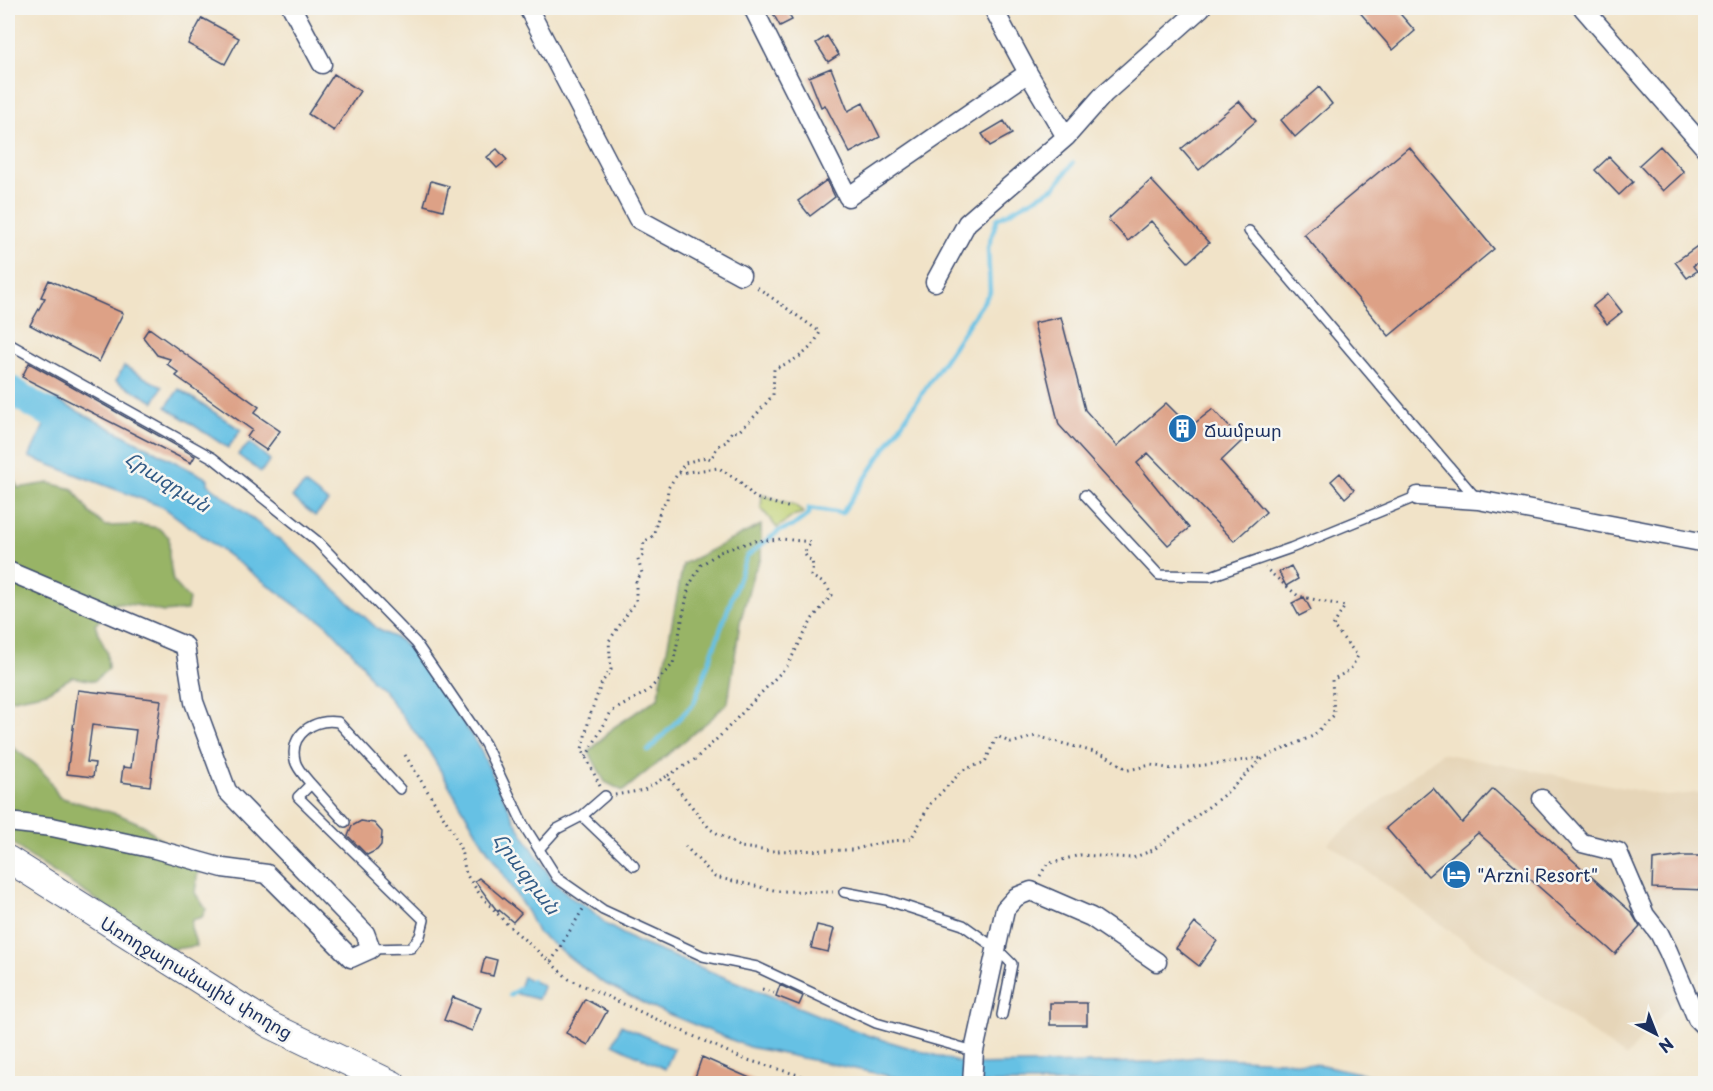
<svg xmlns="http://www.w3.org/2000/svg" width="1713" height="1091" font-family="'Playpen Sans','Noto Sans Armenian',sans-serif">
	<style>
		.built { fill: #e6d5b8 }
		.green { fill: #c1d275; stroke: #6e806a; stroke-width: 1.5 }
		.forest { fill: #98b466; stroke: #5a7262; stroke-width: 1.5 }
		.water { fill: #66c1e4; stroke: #4078a1; stroke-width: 1.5 }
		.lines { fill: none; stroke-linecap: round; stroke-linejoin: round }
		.stream { stroke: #66c1e4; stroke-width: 4.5 }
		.river { stroke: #66c1e4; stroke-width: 28 }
		.building { fill: #dda186 }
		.lane-casing { stroke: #3b4a6e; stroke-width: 12 }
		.street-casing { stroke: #3b4a6e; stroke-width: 21 }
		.secondary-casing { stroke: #3b4a6e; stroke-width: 28 }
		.path { stroke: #3b4a6e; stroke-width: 3; stroke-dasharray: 1.5 4.5; stroke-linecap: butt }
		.lane { stroke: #fff; stroke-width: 9 }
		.street { stroke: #fff; stroke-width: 18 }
		.secondary { stroke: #fff; stroke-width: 26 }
		.labels { text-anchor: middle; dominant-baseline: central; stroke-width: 5; stroke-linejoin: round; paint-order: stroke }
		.poi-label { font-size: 18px; fill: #1b2f5e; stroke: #f6f6f2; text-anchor: start }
		.street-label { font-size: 18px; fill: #1b2f5e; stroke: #f6f6f2 }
		.water-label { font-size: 20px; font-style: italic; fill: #325b86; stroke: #f6f6f2 }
	</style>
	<rect width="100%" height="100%" fill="#f6f6f2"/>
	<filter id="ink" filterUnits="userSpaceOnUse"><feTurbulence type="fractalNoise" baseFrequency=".0167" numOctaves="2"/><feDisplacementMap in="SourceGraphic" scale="12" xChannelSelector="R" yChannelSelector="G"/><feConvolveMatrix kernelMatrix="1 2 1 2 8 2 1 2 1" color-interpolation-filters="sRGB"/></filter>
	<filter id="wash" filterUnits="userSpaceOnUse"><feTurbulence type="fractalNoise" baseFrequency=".008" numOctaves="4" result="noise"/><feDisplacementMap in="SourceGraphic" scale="24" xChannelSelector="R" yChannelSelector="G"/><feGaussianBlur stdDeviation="1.35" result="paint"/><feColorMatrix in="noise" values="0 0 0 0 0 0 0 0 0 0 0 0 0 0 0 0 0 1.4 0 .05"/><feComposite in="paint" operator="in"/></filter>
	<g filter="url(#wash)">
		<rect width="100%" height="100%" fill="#f1e3c8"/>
		<!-- built -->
		<path class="built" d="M1441 753 1667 796 1705 792V965L1626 1057 1328 843Z"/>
		<!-- green -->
		<path class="green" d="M762 495 795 505 803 513 795 515 777 528 761 508Z"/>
		<!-- forest -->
		<path class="forest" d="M8 445C12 460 11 475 18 488L49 483 73 489 90 513 105 526 141 525 158 528 169 537V556L173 581 189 599 187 610 163 612 136 605 116 603 95 625 107 653 108 669 94 681 72 677 47 692 8 700Z
			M761 525V558L753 574 740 623 728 702 711 719 623 791 605 782 589 752 614 727 658 698 683 564Z
			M8 742C16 751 25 757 35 764 46 773 52 785 59 797L120 815 143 825 198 870 195 893 206 909 202 917 192 920 191 928 197 946 172 949 30 857 8 839Z"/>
		<!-- water -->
		<path class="water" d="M124 366 162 387 154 402 116 381Z
			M179 389 241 430 228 448 166 407Z
			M56 400 208 479V484L291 549 379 630 400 640 421 658 479 747 517 825 553 881 573 899 588 907 607 925 635 941 867 1035 968 1065 1159 1062 1197 1057 1284 1061 1322 1065 1391 1080 1395 1083H923L749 1047 649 1006 600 981 537 932 528 913 483 843 429 751 382 689 372 681 361 662 325 623 298 607 163 507 29 457Z
			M250 443 270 460 261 472 238 455Z
			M305 484 328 502 315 516 292 497Z
			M523 977 542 985 543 987 538 999 517 994Z
			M621 1025 674 1049 665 1069 613 1044Z"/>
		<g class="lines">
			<!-- stream -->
			<path class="stream" d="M648 751 694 703 747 556 779 531 793 526 809 514V508L842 513 990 292 988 248 997 219 1055 187 1073 163
				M510 995 532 980"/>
			<!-- river -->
			<path class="river" d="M8 388 34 405 83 431"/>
		</g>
		<g id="blocks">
			<!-- building -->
			<path class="building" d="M770 8H785L792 20 780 26Z
				M1356 8H1395L1415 31 1393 50Z
				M202 18 239 38 225 64 188 44Z
				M827 36 839 55 828 62 816 43Z
				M831 68 848 111 863 103 880 137 850 153 825 105 821 107 809 77Z
				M334 74 360 91 334 131 308 114Z
				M1319 87 1332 104 1295 137 1281 120Z
				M1239 101 1256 121 1199 170 1181 149Z
				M1004 121 1012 134 990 146 982 134Z
				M1660 146 1684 172 1663 191 1639 165Z
				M1409 147 1494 249 1389 336 1304 234Z
				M497 149 507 160 497 168 487 157Z
				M1609 157 1633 182 1619 195 1595 170Z
				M827 180 835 197 810 216 798 201Z
				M1151 180 1209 243 1188 262 1151 221 1128 241 1108 219Z
				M431 181 449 186 443 210 424 205Z
				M1706 240V257L1693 266 1697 271 1687 278 1675 262Z
				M49 280 123 313 99 362 30 325 45 298 41 297Z
				M1608 294 1622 312 1607 324 1593 306Z
				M1061 317 1085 410 1117 446 1166 403 1190 427 1213 409 1242 441 1221 461 1266 512 1234 541 1148 453 1137 463 1189 528 1168 545 1059 425 1034 323Z
				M149 328 259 407 254 413 280 431 266 450 247 437 252 430 176 376 179 373 167 364 170 359 157 355 143 337Z
				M29 363 195 456 191 463 22 377Z
				M1340 473 1354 490 1345 498 1331 481Z
				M1291 566 1298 579 1286 586 1279 572Z
				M1304 597 1311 610 1299 616 1292 603Z
				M78 690 161 700 150 786 121 782 123 767 131 768 136 730 92 725 87 762 95 763 93 777 67 774Z
				M1433 788 1462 823 1493 789 1631 912 1640 927 1615 954 1478 833 1428 876 1386 828Z
				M361 821 374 823 382 832 381 845 377 850 367 855 348 836 352 826Z
				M1683 856H1706V890L1652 888 1653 860Z
				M479 878 521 913 513 922 499 910 498 912 475 881Z
				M1195 923 1217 941 1199 966 1176 948Z
				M817 925 834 929 828 952 811 948Z
				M485 957 497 960 493 976 481 973Z
				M780 985 803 996 799 1005 776 996Z
				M453 997 481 1008 472 1031 444 1020Z
				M585 999 607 1011 588 1045 566 1033Z
				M1050 1003H1087V1025H1050Z
				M702 1057 761 1083H693Z"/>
		</g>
	</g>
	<g filter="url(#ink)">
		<use href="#blocks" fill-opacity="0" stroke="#3b4a6e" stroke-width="1.5"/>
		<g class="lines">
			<defs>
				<path id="lane" d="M1249 231 1476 498
					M11 345 213 458 317 541 416 643 485 744 523 824 557 878 603 910 703 956 757 967 876 1023 974 1051
					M1085 495 1159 575 1211 576 1291 548 1418 496
					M311 784 345 822
					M582 816 634 866
					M539 849 557 829 582 816 605 796
					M844 892 886 900 963 925 998 950 1012 964 1002 1015
					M371 949 411 948 420 936 424 920 298 797 311 784C306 778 296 768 295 760 289 734 315 718 338 722L400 789"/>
				<path id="street" d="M292 8 322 64
					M528 8 638 219 741 275
					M753 8 848 197 1028 73
					M993 8 1028 73 1066 137
					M1583 8 1706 149
					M935 282 967 223 1066 137 1104 94 1201 8
					M1418 496 1478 500 1706 543
					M8 571 185 646 194 702 227 791 365 933 371 949 351 958 267 874 223 868 155 849 52 827 8 822
					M1542 799 1582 843 1618 852 1645 915 1659 933 1668 951 1697 1019 1706 1028
					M972 1084 974 1051 1005 909 1016 897 1031 891 1091 917 1157 962"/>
				<path id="secondary" d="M8 859 270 1025 393 1084"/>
			</defs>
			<!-- lane casing -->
			<use href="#lane" class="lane-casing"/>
			<!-- street casing -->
			<use href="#street" class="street-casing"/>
			<!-- secondary casing -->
			<use href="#secondary" class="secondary-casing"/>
			<!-- path -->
			<path class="path" d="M679 473 719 468 740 482 755 498 791 508
				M405 755 453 832 461 850 466 874 481 896 508 925 569 979 741 1058 828 1084
				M586 757 611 712 648 691 673 664 689 586 701 565 720 552 753 541 782 539 811 542 804 553 808 559 812 560 813 567 811 576 825 584 832 595 813 618 787 666 719 737 693 761 667 776
				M600 786 582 749 590 715 602 682 611 670 609 641 636 601V581L642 573 638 560 642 556 644 542 653 536 661 507 667 500 668 488 685 463 706 457 711 459 718 446 726 442 732 431 738 432 756 415 773 395 774 369C795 360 810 354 820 332L754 285
				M615 795 644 790 667 776 710 829 740 847 770 851 852 850 884 842 911 839 930 804 963 770 985 762 997 736 1011 743 1036 736 1105 755 1128 770 1151 765 1172 769 1263 758
				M685 846 715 877 778 891 833 892
				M1040 876 1047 864 1080 855 1133 858 1153 850 1225 794 1263 758 1313 736 1334 715 1332 680 1350 670 1358 656 1333 626 1345 606 1298 596 1265 568
				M551 962 583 909
				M762 989 774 993"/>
			<!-- lane -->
			<use href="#lane" class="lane"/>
			<!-- street -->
			<use href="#street" class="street"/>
			<!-- secondary -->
			<use href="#secondary" class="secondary"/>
		</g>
	</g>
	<!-- icons -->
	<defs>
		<symbol id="building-disc" viewBox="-11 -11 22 22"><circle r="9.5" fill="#1f6fb2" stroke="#f6f6f2"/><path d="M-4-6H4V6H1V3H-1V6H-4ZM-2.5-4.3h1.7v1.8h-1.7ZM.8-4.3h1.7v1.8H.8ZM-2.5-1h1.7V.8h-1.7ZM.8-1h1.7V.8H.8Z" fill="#fff"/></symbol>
		<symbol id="hotel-disc" viewBox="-11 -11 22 22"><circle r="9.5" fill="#1f6fb2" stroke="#f6f6f2"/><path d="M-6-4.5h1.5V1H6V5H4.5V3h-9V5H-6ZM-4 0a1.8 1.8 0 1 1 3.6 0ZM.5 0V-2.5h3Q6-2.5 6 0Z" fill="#fff"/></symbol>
	</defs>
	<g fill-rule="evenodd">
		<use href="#building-disc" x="1166" y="412" width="33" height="33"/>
		<use href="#hotel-disc" x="1440" y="858" width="33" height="33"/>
	</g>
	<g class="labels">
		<!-- poi labels -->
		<g class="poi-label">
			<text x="1204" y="429">Ճամբար</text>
			<text x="1477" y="874">"Arzni Resort"</text>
		</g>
		<!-- street labels -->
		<g class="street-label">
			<text transform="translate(197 977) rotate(31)">Առողջարանային փողոց</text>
		</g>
		<!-- water labels -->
		<g class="water-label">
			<text transform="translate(168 481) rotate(32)">Հրազդան</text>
			<text transform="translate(527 873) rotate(53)">Հրազդան</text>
		</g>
	</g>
	<!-- margin -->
	<rect width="1713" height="1091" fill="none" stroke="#f6f6f2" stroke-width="30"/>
	<!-- north arrow -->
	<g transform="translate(1656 1034) rotate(138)" stroke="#f6f6f2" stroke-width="4.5" paint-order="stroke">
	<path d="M0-4.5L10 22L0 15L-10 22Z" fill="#1b2f5e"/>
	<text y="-9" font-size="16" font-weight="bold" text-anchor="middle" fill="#1b2f5e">N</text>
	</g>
</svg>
